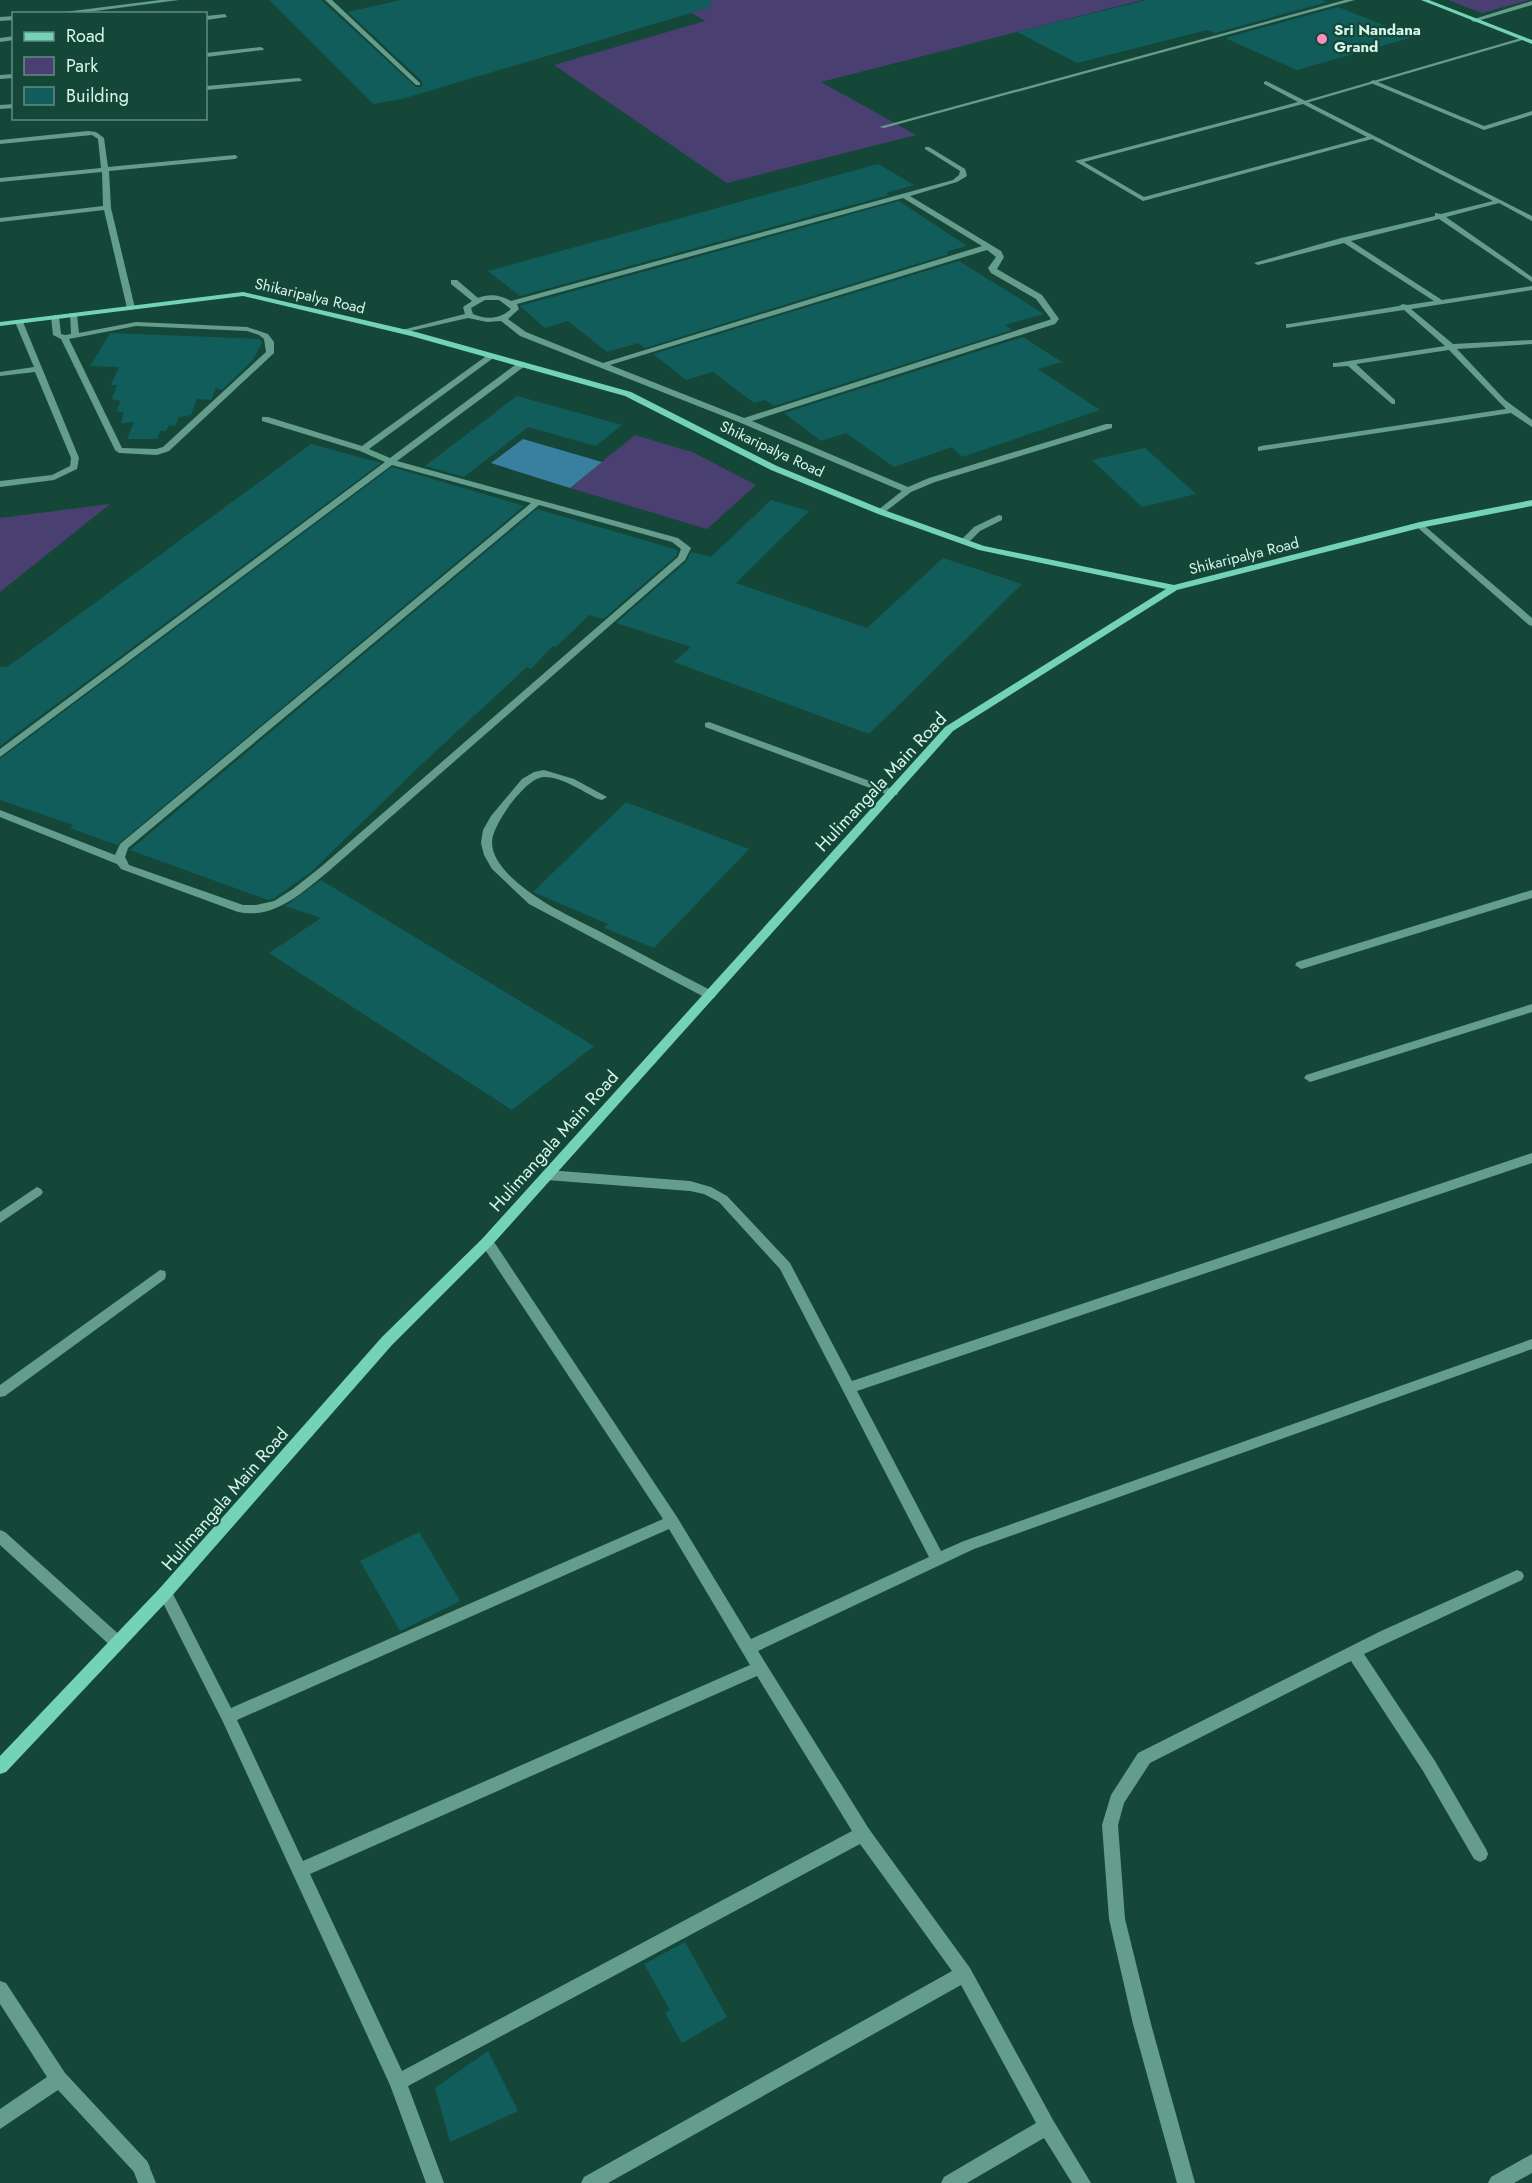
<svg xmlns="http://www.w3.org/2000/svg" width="1532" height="2183" font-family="Jost,sans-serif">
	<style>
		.green { fill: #4a3f71 }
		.water { fill: #397fa0 }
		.building { fill: #115d5b }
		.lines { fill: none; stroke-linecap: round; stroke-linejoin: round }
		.lane { fill: #649d8b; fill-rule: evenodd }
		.street { fill: #649d8b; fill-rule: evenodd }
		.secondary { fill: #74d3b6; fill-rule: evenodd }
		.poi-dot { fill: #fc8fc1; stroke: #154739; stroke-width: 2 }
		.labels { text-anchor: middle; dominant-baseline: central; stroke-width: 4.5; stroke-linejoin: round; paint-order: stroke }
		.far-poi-label { font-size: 15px; font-weight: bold; fill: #d6f6ea; stroke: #154739; text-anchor: start }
		.far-street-label { font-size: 15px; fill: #d6f6ea; stroke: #154739 }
		.street-label { font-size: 18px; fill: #d6f6ea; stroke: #154739 }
	</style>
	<rect width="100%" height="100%" fill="#154739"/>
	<!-- green -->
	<path class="green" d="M670 0H1142L821 82 916 135 727 183 554 65 705 21Z
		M1448 0H1530L1482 13Z
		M635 435 692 452 756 485 707 529 570 488Z
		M110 504 0 592V518Z"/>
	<!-- water -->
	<path class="water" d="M523 439 602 462 570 488 491 463Z"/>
	<!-- building -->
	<path class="building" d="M269 0H321L416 87H422V81L348 12 401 0H710L711 7 402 99 373 104Z
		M1147 0H1322L1327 2 1215 33 1207 30 1077 63 1017 32Z
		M1338 7 1413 37 1297 70 1225 38Z
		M878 164 914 185 886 193 889 195 520 296 488 271Z
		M899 201 967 246 946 252 949 254 645 348 638 343 607 352 568 321 545 328 520 306Z
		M959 261 1044 314 1005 325 1012 330 774 406 765 400 754 403 713 372 686 380 653 354Z
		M110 333 260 339 262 343 252 361 222 390 216 388 211 400 197 399 191 415 179 417 175 426 169 425 166 431H160L157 439H127L134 422 121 423 124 412 116 411 121 401 112 399 117 385H111L119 367 90 366Z
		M1023 337 1062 362 1038 369 1100 410 962 457 952 447 894 467 846 433 821 441 784 413Z
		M517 396 622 425 596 446 528 427 464 477 425 466Z
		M311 444 381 463 0 746V667H6L17 660Z
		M1145 448 1196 494 1142 507 1092 460Z
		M392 467 524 506 117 845 70 828 73 825 0 800V759Z
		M771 500 809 511 736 583 867 628 943 558 1022 584 869 734 674 662 691 647 616 623 686 562 691 552 711 557Z
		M537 509 678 550 676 556 603 619 589 615 556 647 553 646 531 669 527 667 425 761 311 872 273 899 268 900 130 850Z
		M626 802 749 849 654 948 604 928 608 924 533 892Z
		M321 880 594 1046 512 1110 269 953 321 918 285 906Z
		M419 1532 460 1601 400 1631 360 1561Z
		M685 1942 727 2017 682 2043 665 2013 670 2010 644 1964Z
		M488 2051 518 2111 450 2142 435 2088Z"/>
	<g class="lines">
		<!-- lane -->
		<path class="lane" d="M1521 38 1526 39 1306 103 1301 102Z
			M999 515 1002 516V520L980 531 967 544H961V540L974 527Z
			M709 722 897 791 898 793 897 795H889L705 727V723Z
			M544 770 574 779 607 797 602 800 598 799C582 791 562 777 544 777 526 777 492 825 492 842 492 855 500 865 508 874 533 899 565 914 597 930 636 951 675 972 714 992L716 995 714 998H706L529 904 492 869 484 855 481 843 483 830 491 816 522 779 534 772Z
			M141 2158 147 2161 156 2183H138L132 2167 135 2161Z"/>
		<!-- street -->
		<path class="street" d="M160 0H179L72 14H48Z
			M325 0H332L420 83V85H416Z
			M1345 0H1355L884 128 879 127Z
			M1532 1V5L1474 22 1471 20Z
			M225 14 227 17 206 20V16Z
			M14 16V20L0 21V17Z
			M14 36V40L0 42V38Z
			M261 47 264 49 263 50 206 57V53Z
			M14 74V78L0 79V75Z
			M299 78 302 80 301 81 206 90V86Z
			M1373 80 1484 126 1532 111V115L1484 130 1371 83 1370 82Z
			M1266 81 1532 216V221L1499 203 1446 217 1532 277V282L1439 219 1351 241 1442 300 1532 286V290L1411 309 1453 344 1532 340V344L1457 349 1505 400 1532 420V427L1511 413 1258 451V447L1261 446 1506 409 1449 350 1356 364 1395 400V404H1392L1348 366 1333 367V363H1336L1445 346 1404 310 1286 328V324H1289L1399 306 1403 304 1407 305 1434 301 1344 243 1258 265 1254 263 1341 238 1435 216V213L1441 214 1493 201 1372 139 1143 201 1075 161 1298 102 1264 84V82ZM1303 104 1367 137 1144 197 1084 162Z
			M14 104V108L0 109V105Z
			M88 131 96 132 104 138 108 167 235 155 238 157 235 159 109 171 111 208 135 308 131 310 127 308 104 210 0 222V218L103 206 102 172 0 182V178L101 168 98 139 92 135 0 144V140Z
			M925 147H929L965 169 967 176 957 182 910 196 1001 251 1004 257 997 269 1042 295 1059 319 1055 324 752 421 908 487 929 478 1106 424H1112V428L935 482 911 492 881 515 877 512 878 510 902 491 741 423 520 336 501 321 487 322 468 318 402 333 398 331 465 314 463 307 472 301 451 284V280H457L478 298C489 293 501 295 511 301L953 180 959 175 960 171 925 149ZM903 198 982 246 603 363 526 332 508 319 519 309 517 304ZM987 250 996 257 988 268 991 273 1036 299 1051 319 1049 320 744 418 610 365ZM485 300H499L511 309C500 319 486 320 473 314L471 308Z
			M70 313 77 315 79 333 136 322 247 327 268 334 274 342V353L169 451 157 455 119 453 115 450 61 339 53 335 51 317 55 315 59 317 61 334 65 335 71 334ZM136 326 247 331 259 335 264 339 266 352 163 447 156 449 122 448 69 339Z
			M16 320 23 322 79 458 77 469 54 480 0 487V481L52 475 70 466 71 458 35 372 0 376V372L34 367 15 322Z
			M489 354 496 356 369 449 390 458 519 362H525V366L397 461 678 538 691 548 685 560 330 870C304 891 275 920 238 912L121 869 117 864 0 817V810L115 855 120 844 531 503 392 465 0 757V749L385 462 360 451 262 421V417H268L362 446ZM539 505 672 542 681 549 678 557 322 866 293 889 274 901 256 905H243L129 865 125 857 128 848Z
			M1420 522 1532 618V626L1529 625 1417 527 1416 525Z
			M1532 890V898L1305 968 1301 969 1295 965 1297 962Z
			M1532 1004V1012L1310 1082 1304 1078 1306 1075Z
			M1532 1153V1163L857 1391 941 1551 964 1541 1532 1339V1349L974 1549 758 1651 869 1829 970 1968 1053 2120 1091 2183H1072L1044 2138 967 2183H941L944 2177 1036 2123 961 1985 608 2183H581L584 2177 952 1971 860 1844 408 2086 444 2183H426L390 2085 223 1722 158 1593 160 1588 165 1587 170 1588 231 1708 663 1519 482 1245 481 1242 482 1239H492L677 1517 751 1639 929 1557 780 1269 719 1202 704 1194 690 1191 547 1180 543 1178 541 1175 543 1172 547 1170 690 1181 711 1187 727 1196 790 1263 852 1381ZM669 1529 750 1665 303 1861 237 1720ZM757 1676 852 1831 402 2071 310 1874Z
			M37 1187 41 1189 43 1192 41 1195 0 1223V1212Z
			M160 1270 165 1271 166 1275 165 1279 5 1396 0 1397V1385Z
			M0 1530 5 1532 123 1638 125 1643 123 1648 118 1650 113 1648 0 1545Z
			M1517 1570 1522 1572 1524 1576 1522 1580 1364 1654 1435 1761 1486 1849 1488 1854 1486 1859 1480 1862 1474 1859 1423 1771 1351 1661 1150 1763 1124 1803 1118 1825 1125 1919 1151 2024 1195 2183H1177L1133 2024 1109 1919 1102 1825 1111 1795 1138 1753 1381 1631Z
			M0 1981 6 1983 65 2073 147 2161 150 2167 147 2173 141 2176 135 2173 58 2090 0 2129V2109L47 2077 0 2004Z
			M1532 2154V2173L1514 2183H1488L1491 2177Z"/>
		<!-- secondary -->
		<path class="secondary" d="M1421 0H1429L1532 40V44Z
			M243 292 416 332 631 392 777 466 884 510 984 546 1174 585 1420 522 1532 500V506L1420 528 1177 590 953 731 492 1245 392 1345 170 1598 6 1772 0 1774V1756L160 1588 382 1337 482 1239 945 727 1166 589 979 550 878 514 771 470 625 396 411 336 243 296 0 326V322Z"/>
	</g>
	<!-- markers -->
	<circle class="poi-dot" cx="1322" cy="39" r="6"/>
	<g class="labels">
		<!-- far-poi labels -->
		<g class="far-poi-label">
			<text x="1334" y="30">Sri Nandana<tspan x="1334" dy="17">Grand</tspan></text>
		</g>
		<!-- far-street labels -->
		<g class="far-street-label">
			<text transform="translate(310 296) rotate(13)">Shikaripalya Road</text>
			<text transform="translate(772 449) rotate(25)">Shikaripalya Road</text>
			<text transform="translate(1244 556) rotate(-14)">Shikaripalya Road</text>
		</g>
		<!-- street labels -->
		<g class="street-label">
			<text transform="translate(881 782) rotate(-47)">Hulimangala Main Road</text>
			<text transform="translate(554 1141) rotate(-48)">Hulimangala Main Road</text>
			<text transform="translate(225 1499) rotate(-49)">Hulimangala Main Road</text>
		</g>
	</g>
	<!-- legend -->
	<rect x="12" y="12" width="195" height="108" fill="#154739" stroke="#628d80" stroke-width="1.5"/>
	<rect x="24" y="32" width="30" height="9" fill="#74d3b6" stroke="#628d80" stroke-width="1.5"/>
	<text x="66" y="42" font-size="18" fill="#d6f6ea">Road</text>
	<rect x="24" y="57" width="30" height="18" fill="#4a3f71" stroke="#628d80" stroke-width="1.5"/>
	<text x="66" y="72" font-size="18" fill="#d6f6ea">Park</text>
	<rect x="24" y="87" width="30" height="18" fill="#115d5b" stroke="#628d80" stroke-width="1.5"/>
	<text x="66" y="102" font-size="18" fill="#d6f6ea">Building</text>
</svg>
